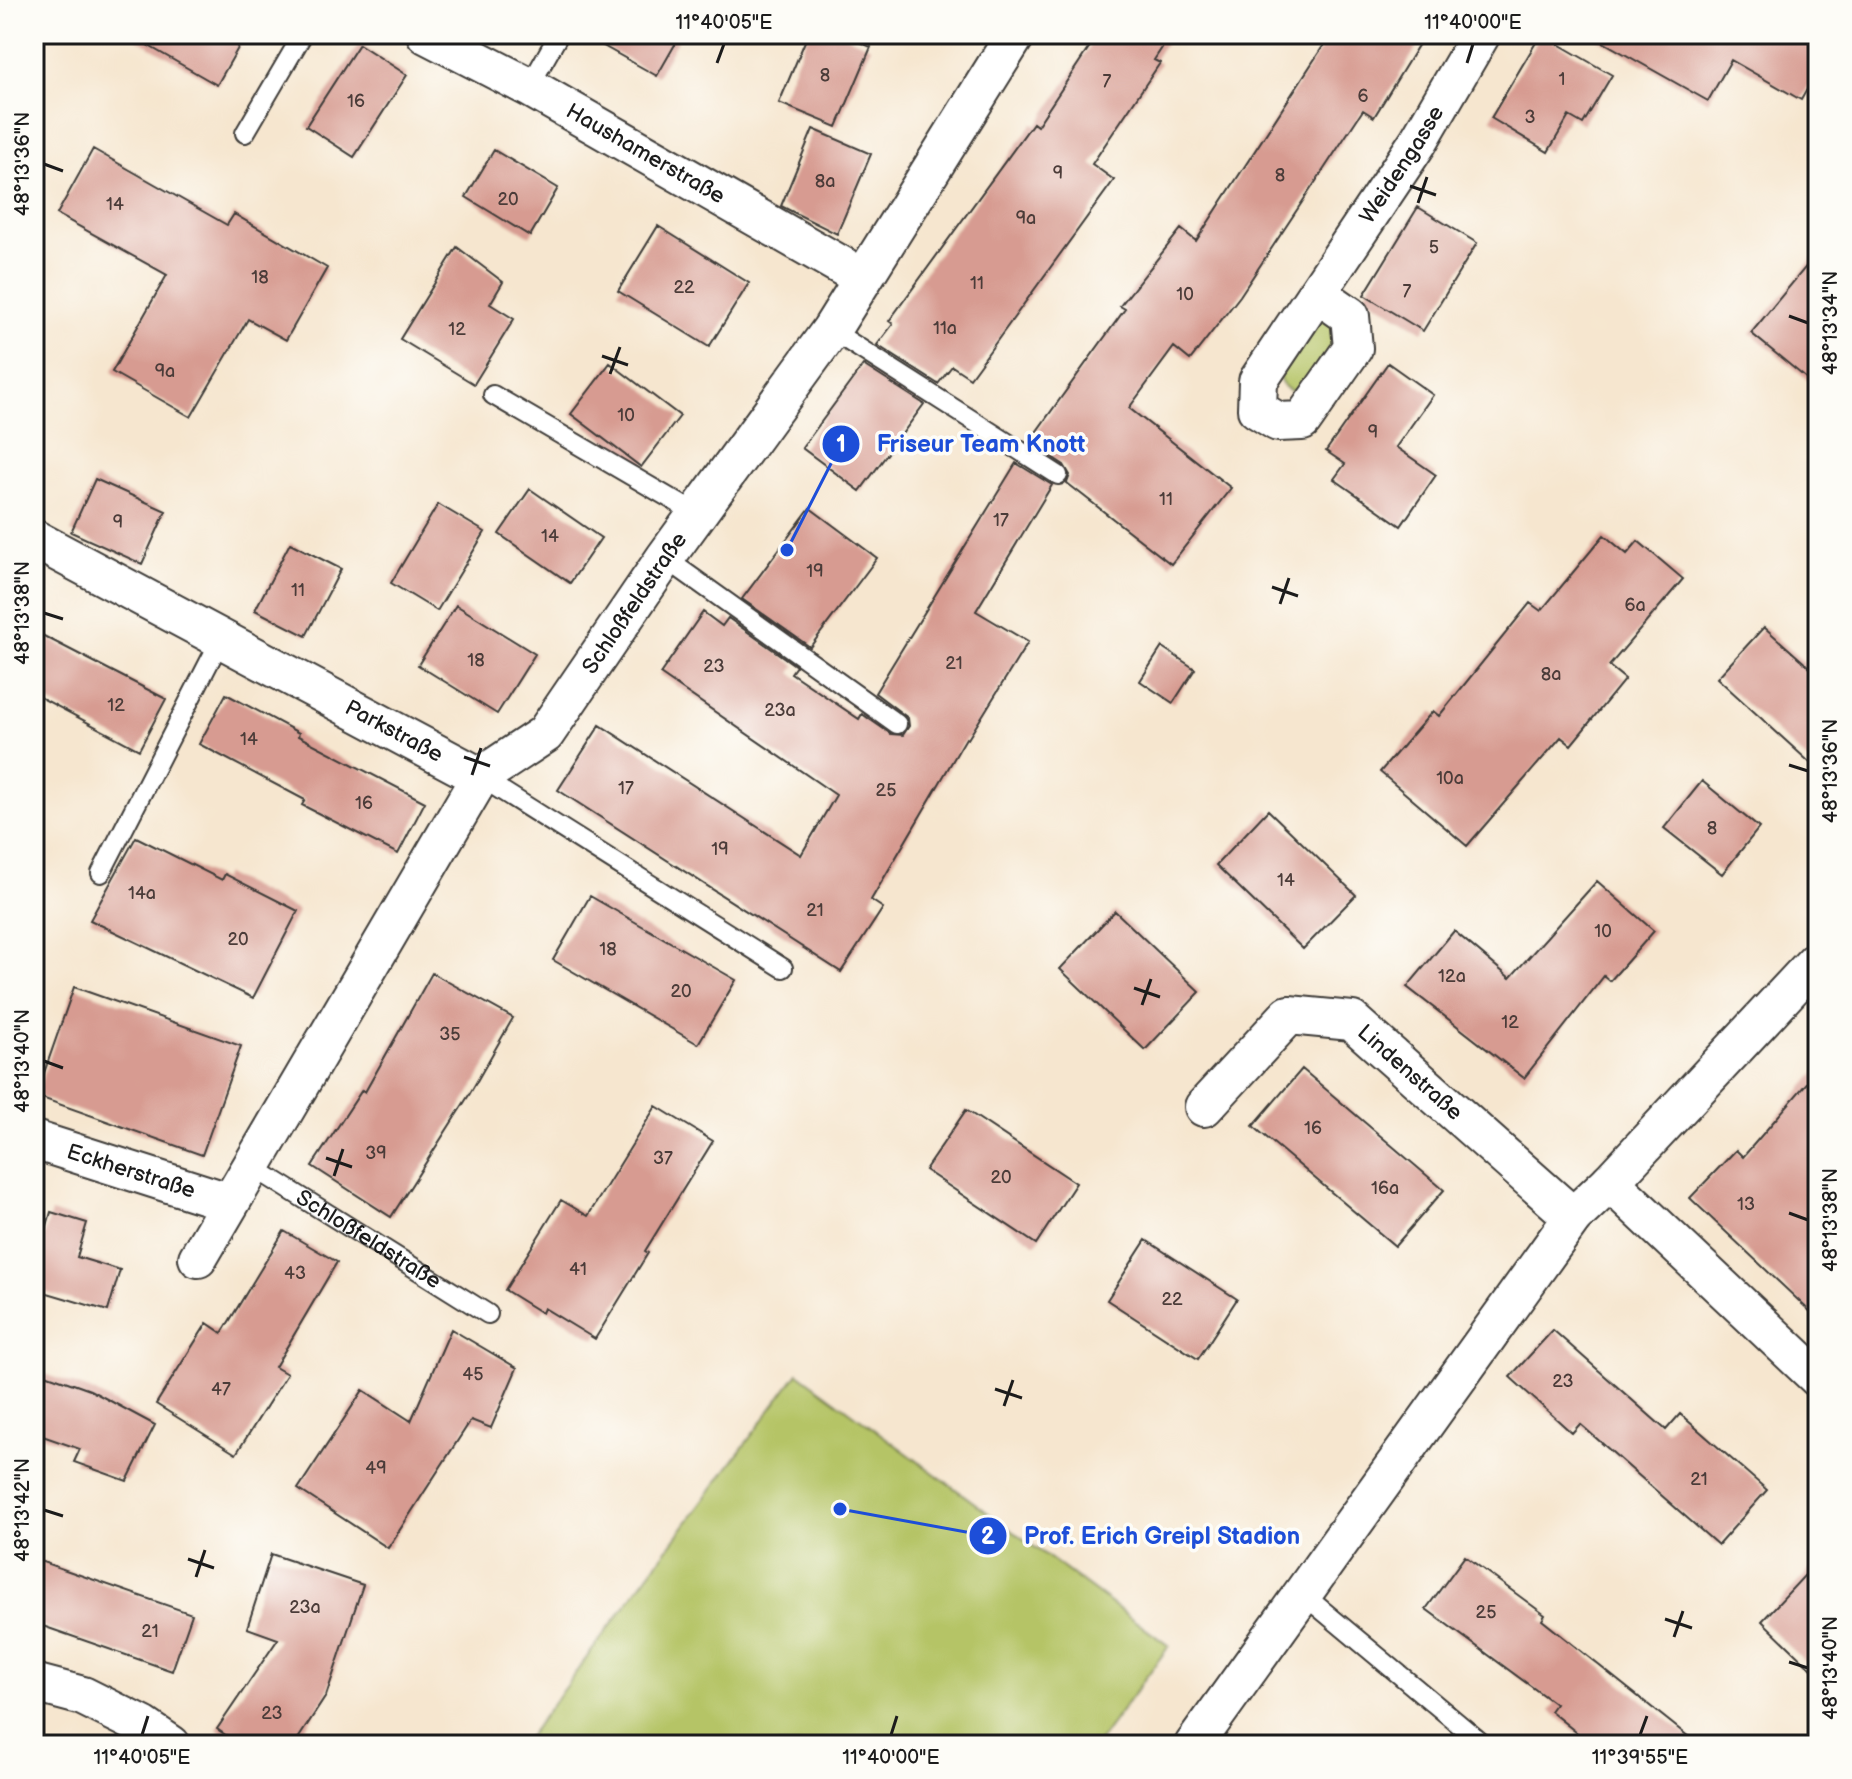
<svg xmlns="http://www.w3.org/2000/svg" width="1852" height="1779" font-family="'Balsamiq Sans',sans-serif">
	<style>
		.green { fill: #b5c466; stroke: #687041; stroke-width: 2 }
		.building { fill: #d79b91 }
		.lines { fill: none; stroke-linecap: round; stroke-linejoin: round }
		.lane-casing { stroke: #3d3a37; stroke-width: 22 }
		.street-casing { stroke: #3d3a37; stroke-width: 42 }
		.lane { stroke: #fff; stroke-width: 18 }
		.street { stroke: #fff; stroke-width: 38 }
		.ticks { fill: none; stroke: #1c1c1c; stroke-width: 3 }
		.labels { text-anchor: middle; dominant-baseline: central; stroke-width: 7; stroke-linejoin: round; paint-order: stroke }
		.number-label { font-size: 18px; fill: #4b3c39 }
		.street-label { font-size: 22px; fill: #1c1c1c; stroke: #fdfcf7 }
		.leader { fill: none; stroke: #1d4ed8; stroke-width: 3 }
		.callout-dot { fill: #1d4ed8; stroke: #fdfcf7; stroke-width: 3 }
		.mark-label { font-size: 24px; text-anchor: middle; font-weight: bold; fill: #fff }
		.callout-label { font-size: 24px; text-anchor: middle; font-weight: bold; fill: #1d4ed8; stroke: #fdfcf7; stroke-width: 7; stroke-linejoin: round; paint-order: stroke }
		.neatline { fill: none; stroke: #1c1c1c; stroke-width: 3 }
		.ticks-label { font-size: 20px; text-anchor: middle; fill: #1c1c1c }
	</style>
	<rect width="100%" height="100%" fill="#fdfcf7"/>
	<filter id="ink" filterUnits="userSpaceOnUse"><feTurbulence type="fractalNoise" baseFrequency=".0125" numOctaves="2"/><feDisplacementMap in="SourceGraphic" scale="16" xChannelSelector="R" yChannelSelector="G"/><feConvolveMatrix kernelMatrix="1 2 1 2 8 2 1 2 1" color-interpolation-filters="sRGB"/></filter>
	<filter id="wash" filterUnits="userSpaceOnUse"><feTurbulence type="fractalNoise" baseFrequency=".006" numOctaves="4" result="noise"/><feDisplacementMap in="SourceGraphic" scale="32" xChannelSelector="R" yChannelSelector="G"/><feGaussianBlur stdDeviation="1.8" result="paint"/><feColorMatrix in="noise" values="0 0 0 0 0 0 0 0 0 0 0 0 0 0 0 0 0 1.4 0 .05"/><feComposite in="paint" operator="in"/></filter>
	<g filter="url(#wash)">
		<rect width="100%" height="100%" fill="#f6e6cf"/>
		<!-- green -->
		<path class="green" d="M1328 318 1338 336 1301 389 1292 391C1284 388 1281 384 1279 375L1318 320Z
			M798 1373 1169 1646 1096 1745H522Z"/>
		<g id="blocks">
			<!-- building -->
			<path class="building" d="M128 34H246L217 85Z
				M582 34H681L657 76Z
				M808 34H841L871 47 837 127 779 103Z
				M1098 34H1171L1154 60 1160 63 1092 164 1114 180 970 378 952 366 938 384 877 345 893 324 889 321 1033 123 1037 126Z
				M1331 34H1425L1374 117 1363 110 1240 296 1190 360 1174 347 1129 408 1231 488 1171 564 1067 483 1070 475 1064 465 1029 442 1125 309 1120 306 1181 229 1196 241Z
				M1541 34 1612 75 1583 124 1569 116 1548 152 1491 118Z
				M1589 34H1818V70L1801 100 1731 60 1708 101Z
				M359 44 407 75 354 157 306 126Z
				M813 129 871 154 837 234 781 206Z
				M93 149 227 225 234 214 327 268 286 340 248 319 191 417 112 372 167 275 57 214Z
				M494 150 558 188 530 236 466 197Z
				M1418 207 1477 243 1423 331 1364 295Z
				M658 226 749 283 709 347 618 291Z
				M457 247 503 282 490 304 514 319 474 384 400 339Z
				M1818 252V388L1751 333Z
				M610 363 680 416 641 467 571 414Z
				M1388 363 1433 395 1396 447 1436 475 1401 526 1334 479 1345 464 1326 451Z
				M863 365 924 404 860 491 802 448Z
				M1016 463 1052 485 976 611 1028 642 968 739 966 738 871 900 883 908 841 972 558 790 600 725 801 855 836 795 660 674 703 612 722 626 728 618 796 666 791 673 859 719 862 714 891 734 903 735 909 726 908 718 875 693Z
				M95 479 166 511 142 564 71 532Z
				M530 489 601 538 570 583 499 534Z
				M438 504 485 532 437 611 391 583Z
				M810 508 877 558 810 647 742 599Z
				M1604 535 1627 554 1638 541 1683 579 1609 666 1625 679 1571 745 1561 737 1467 846 1380 772 1433 711 1439 716 1530 603 1541 611Z
				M290 543 341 569 306 636 255 610Z
				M456 605 535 654 497 714 418 665Z
				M1764 627 1818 675V770L1717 678Z
				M34 631 166 699 139 750 34 694Z
				M1162 647 1195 669 1173 703 1140 681Z
				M226 694 299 733 298 736 425 802 398 854 302 805 305 800 199 744Z
				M1702 781 1759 828 1722 874 1664 828Z
				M1268 810 1356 895 1303 949 1216 865Z
				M136 837 222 880 225 874 298 911 253 998 90 920Z
				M1597 881 1654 931 1610 981 1604 976 1524 1078 1407 987 1454 931 1510 978Z
				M590 896 736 980 698 1044 553 960Z
				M1115 911 1200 992 1145 1050 1060 969Z
				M432 973 513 1018 469 1095 391 1217 312 1166 362 1090 365 1092Z
				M74 987 241 1046 202 1155 36 1096Z
				M1302 1069 1444 1190 1395 1246 1253 1126Z
				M1818 1070V1319L1690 1198 1736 1150 1743 1157Z
				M656 1106 713 1141 645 1251 648 1253 595 1339 544 1308 542 1313 505 1290 561 1200 588 1216Z
				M966 1110 1076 1183 1036 1244 925 1170Z
				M51 1212 87 1223 77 1257 120 1270 108 1311 34 1289V1271Z
				M284 1231 337 1262 275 1367 287 1374 236 1454 156 1404 207 1323 222 1333Z
				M1146 1240 1237 1299 1198 1359 1107 1300Z
				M451 1329 517 1368 491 1428 471 1420 388 1548 298 1489 363 1390 411 1421Z
				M1553 1330 1666 1430 1680 1414 1767 1490 1718 1545 1580 1424 1572 1433 1510 1377Z
				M34 1370 90 1390 155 1425 127 1481 74 1462 80 1449 34 1433Z
				M271 1554 363 1585 326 1696 294 1745H240L217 1729 278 1639 247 1628Z
				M1465 1556 1545 1615 1542 1620 1699 1745H1592L1550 1711 1555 1704 1426 1609Z
				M34 1559 192 1614 172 1671 34 1623Z
				M1818 1561V1675L1762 1621Z"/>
		</g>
	</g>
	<g filter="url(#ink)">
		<use href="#blocks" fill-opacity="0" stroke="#3d3a37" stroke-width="2"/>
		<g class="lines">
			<defs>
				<g id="lane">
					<path d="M529 87 559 34"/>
					<path d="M245 133 303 34"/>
					<path d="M831 330 1058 475"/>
					<path d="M493 395 697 514"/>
					<path d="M665 558 897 724"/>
					<path d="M480 777 783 968"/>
					<path d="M101 873 221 639"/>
					<path id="s1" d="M250 1165 488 1314"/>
					<path d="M1304 1595 1484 1745"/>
				</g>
				<g id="street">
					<path id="s2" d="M426 34 529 87 863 278"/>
					<path id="s3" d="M1317 293 1350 316 1353 348 1302 421 1278 422 1257 409 1258 381 1418 142 1481 34"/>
					<path id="s4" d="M34 539 480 777"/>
					<path id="s5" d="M1204 1107 1289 1015 1352 1021 1573 1217"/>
					<path id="s6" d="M34 1140 228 1202"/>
					<path d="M1610 1182 1818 1378"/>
					<path id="s7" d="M198 1258 480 777 545 734 665 558 831 330 1016 34"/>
					<path d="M34 1683 83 1696 143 1726 171 1745"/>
					<path d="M1194 1745 1573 1217 1610 1182 1818 959"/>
				</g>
			</defs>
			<!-- lane casing -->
			<use href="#lane" class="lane-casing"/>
			<!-- street casing -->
			<use href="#street" class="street-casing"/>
			<!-- lane -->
			<use href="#lane" class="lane"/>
			<!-- street -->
			<use href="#street" class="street"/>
		</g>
	</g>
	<!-- ticks -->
	<path class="ticks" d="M717 63 724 44M1467 63 1473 44M44 164 63 171M1410 186 1436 195M1418 203 1427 177M1789 316 1808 323M602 356 628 365M610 374 620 347M1272 587 1298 596M1280 604 1289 578M44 613 63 619M464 757 490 766M1789 765 1808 771M472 775 481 748M1134 988 1160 997M1142 1005 1151 979M44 1061 63 1068M326 1158 352 1167M334 1176 343 1149M1789 1213 1808 1220M995 1389 1022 1398M1004 1406 1013 1380M44 1510 63 1516M188 1559 214 1568M196 1577 205 1550M1665 1619 1692 1628M1674 1637 1683 1611M1789 1662 1808 1668M142 1735 148 1716M891 1735 897 1716M1640 1735 1647 1716"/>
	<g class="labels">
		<!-- number labels -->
		<g class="number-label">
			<text x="825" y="75">8</text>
			<text x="1562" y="79">1</text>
			<text x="1107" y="81">7</text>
			<text x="1363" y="96">6</text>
			<text x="356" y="101">16</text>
			<text x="1530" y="117">3</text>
			<text x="1058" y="173">9</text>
			<text x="1280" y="175">8</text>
			<text x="825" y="181">8a</text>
			<text x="508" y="199">20</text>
			<text x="115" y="204">14</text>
			<text x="1026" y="218">9a</text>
			<text x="1434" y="247">5</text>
			<text x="260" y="277">18</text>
			<text x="977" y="283">11</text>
			<text x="684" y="287">22</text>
			<text x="1407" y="291">7</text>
			<text x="1185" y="294">10</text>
			<text x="945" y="328">11a</text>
			<text x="457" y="329">12</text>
			<text x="165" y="371">9a</text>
			<text x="626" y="415">10</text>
			<text x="1373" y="432">9</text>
			<text x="1166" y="499">11</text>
			<text x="1001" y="520">17</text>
			<text x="118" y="522">9</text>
			<text x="550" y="536">14</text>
			<text x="815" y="571">19</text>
			<text x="298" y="590">11</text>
			<text x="1635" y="605">6a</text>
			<text x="476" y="660">18</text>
			<text x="954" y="663">21</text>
			<text x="714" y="666">23</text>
			<text x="1551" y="674">8a</text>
			<text x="116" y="705">12</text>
			<text x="780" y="710">23a</text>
			<text x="249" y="739">14</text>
			<text x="1450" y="778">10a</text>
			<text x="626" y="788">17</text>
			<text x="886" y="790">25</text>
			<text x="364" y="803">16</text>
			<text x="1712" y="828">8</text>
			<text x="720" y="849">19</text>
			<text x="1286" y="880">14</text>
			<text x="142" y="893">14a</text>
			<text x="815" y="910">21</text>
			<text x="1603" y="931">10</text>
			<text x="238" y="939">20</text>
			<text x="608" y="949">18</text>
			<text x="1452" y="976">12a</text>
			<text x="681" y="991">20</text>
			<text x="1510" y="1022">12</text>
			<text x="450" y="1034">35</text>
			<text x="1313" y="1128">16</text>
			<text x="376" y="1153">39</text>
			<text x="663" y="1158">37</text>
			<text x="1001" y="1177">20</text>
			<text x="1385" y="1188">16a</text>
			<text x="1746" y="1204">13</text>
			<text x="578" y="1269">41</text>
			<text x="295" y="1273">43</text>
			<text x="1172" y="1299">22</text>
			<text x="473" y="1374">45</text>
			<text x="1563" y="1381">23</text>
			<text x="221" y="1389">47</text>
			<text x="376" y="1468">49</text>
			<text x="1699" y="1479">21</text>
			<text x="305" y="1607">23a</text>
			<text x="1486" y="1612">25</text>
			<text x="150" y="1631">21</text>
			<text x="272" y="1713">23</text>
		</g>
		<!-- street labels -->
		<g class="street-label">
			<text stroke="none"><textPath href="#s2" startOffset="250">Haushamerstraße</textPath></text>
			<text stroke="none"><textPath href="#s3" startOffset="498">Weidengasse</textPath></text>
			<text stroke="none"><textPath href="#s7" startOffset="794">Schloßfeldstraße</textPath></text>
			<text stroke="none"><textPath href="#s4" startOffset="408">Parkstraße</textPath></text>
			<text stroke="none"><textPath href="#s5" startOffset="266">Lindenstraße</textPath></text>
			<text stroke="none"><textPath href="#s6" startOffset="102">Eckherstraße</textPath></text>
			<text stroke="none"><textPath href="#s1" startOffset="140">Schloßfeldstraße</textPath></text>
		</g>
	</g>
	<!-- callouts -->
	<path class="leader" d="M787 550L841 444M840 1509L988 1536"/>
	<g class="callout-dot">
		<circle cx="787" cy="550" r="8"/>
		<circle cx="840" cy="1509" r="8"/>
		<circle cx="841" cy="444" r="20"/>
		<circle cx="988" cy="1536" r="20"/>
	</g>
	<g class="mark-label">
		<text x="841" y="452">1</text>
		<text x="988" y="1544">2</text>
	</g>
	<g class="callout-label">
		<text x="981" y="452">Friseur Team Knott</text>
		<text x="1162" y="1544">Prof. Erich Greipl Stadion</text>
	</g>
	<!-- margin -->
	<rect width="1852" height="1779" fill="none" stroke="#fdfcf7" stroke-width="88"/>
	<rect x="44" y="44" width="1764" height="1691" class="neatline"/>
	<g class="ticks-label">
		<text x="724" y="29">11°40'05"E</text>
		<text x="1473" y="29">11°40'00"E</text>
		<text transform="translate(22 164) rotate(-90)" y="7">48°13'36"N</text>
		<text transform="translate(1830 323) rotate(-90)" y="7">48°13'34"N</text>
		<text transform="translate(22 613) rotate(-90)" y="7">48°13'38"N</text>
		<text transform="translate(1830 771) rotate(-90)" y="7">48°13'36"N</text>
		<text transform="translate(22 1061) rotate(-90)" y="7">48°13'40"N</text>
		<text transform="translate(1830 1220) rotate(-90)" y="7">48°13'38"N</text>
		<text transform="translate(22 1510) rotate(-90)" y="7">48°13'42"N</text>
		<text transform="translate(1830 1668) rotate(-90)" y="7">48°13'40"N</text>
		<text x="142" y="1764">11°40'05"E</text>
		<text x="891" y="1764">11°40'00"E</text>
		<text x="1640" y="1764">11°39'55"E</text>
	</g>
</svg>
